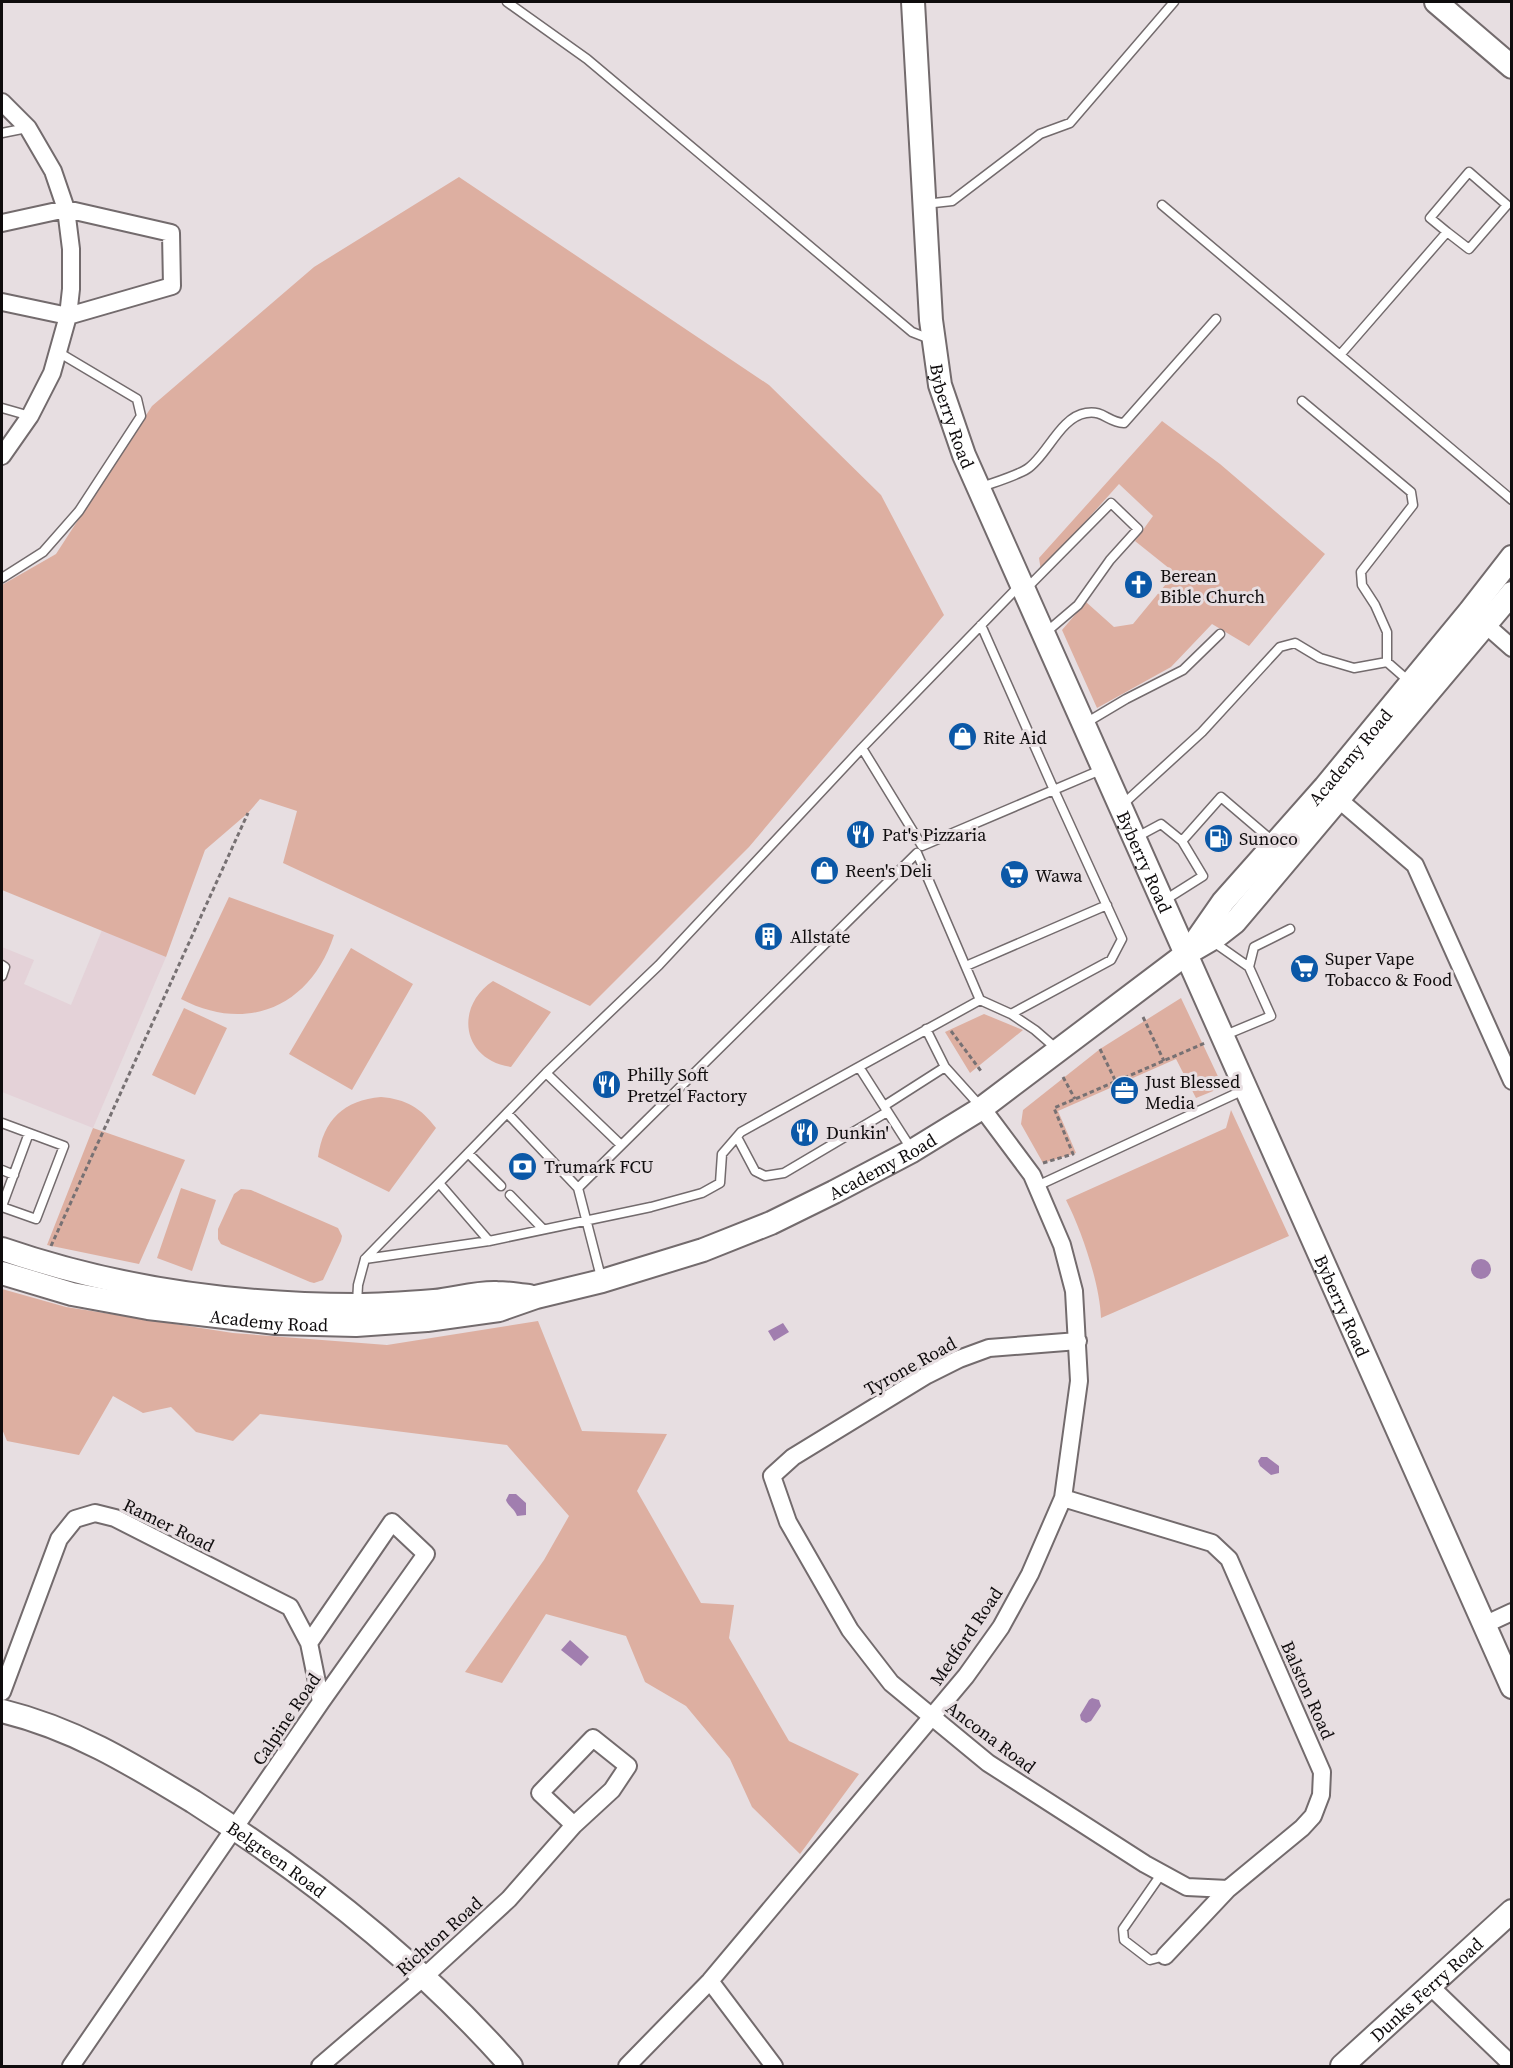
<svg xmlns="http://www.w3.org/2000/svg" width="1513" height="2068" font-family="'Source Serif 4',serif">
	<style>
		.built { fill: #e4d2d8 }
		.green { fill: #ddafa1 }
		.water { fill: #a17eaf }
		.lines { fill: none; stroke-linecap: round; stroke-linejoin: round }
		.lane-casing { stroke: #736b6d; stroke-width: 11 }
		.street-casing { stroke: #736b6d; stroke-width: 20 }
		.secondary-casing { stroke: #736b6d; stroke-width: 26 }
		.path { stroke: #777173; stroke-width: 3; stroke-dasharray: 4.5 3; stroke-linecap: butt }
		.lane { stroke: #fff; stroke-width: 8 }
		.street { stroke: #fff; stroke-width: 16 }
		.secondary { stroke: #fff; stroke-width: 22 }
		.labels { text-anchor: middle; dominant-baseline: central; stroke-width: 6; stroke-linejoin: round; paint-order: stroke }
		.street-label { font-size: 18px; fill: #0f0c0d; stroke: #e7dee1 }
		.poi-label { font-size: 18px; fill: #0f0c0d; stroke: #e7dee1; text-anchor: start }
	</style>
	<rect width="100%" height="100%" fill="#e7dee1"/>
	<!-- built -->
	<path class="built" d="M102 930 166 957 93 1128 2 1092V947L34 960 24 984 71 1005Z"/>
	<!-- green -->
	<path class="green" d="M459 177 769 385 881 495 944 615 749 847 590 1006 283 863 297 811 260 799 248 813 205 850 166 957 2 890V585L56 554 152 406 314 267Z
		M1162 421 1220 464 1325 554 1249 646 1212 624 1171 667 1097 708 1062 630 1086 602 1114 627 1133 624 1175 573 1135 541 1153 516 1119 484 1041 571 1039 558Z
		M229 897 334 935C311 1006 248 1034 181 999Z
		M351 948 413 984 352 1090 289 1054Z
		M493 981 551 1012 511 1067C462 1060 454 1007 493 981Z
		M1181 998 1223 1087 1196 1098 1176 1059 1058 1111 1076 1153 1043 1163 1021 1124 1023 1110 1100 1049Z
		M184 1008 227 1028 195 1095 152 1075Z
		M984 1014 1023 1030 970 1073 945 1032Z
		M381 1097C406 1099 421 1108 436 1128L389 1192 318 1157C323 1120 344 1100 381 1097Z
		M1231 1110 1289 1236 1101 1318C1100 1285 1082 1231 1066 1200L1226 1128Z
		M93 1128 185 1160 139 1264 47 1245Z
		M181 1188 216 1200 192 1271 157 1258Z
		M241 1189 251 1190 338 1228 342 1236 341 1241 323 1280 314 1283 310 1282 221 1244 218 1239V1229L234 1194Z
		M2 1289 66 1307 233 1333 387 1345 538 1321 582 1431 667 1434 637 1491 701 1603 734 1605 729 1638 789 1741 859 1774 800 1854 752 1807 730 1759 686 1706 645 1682 626 1636 546 1614 502 1683 465 1672 544 1560 569 1516 507 1445 260 1414 233 1441 196 1432 171 1407 143 1413 113 1396 79 1455 7 1441 2 1429Z"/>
	<!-- water -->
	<path class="water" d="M1471 1269a10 10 0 1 1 20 0a10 10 0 1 1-20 0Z
		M783 1323 789 1332 774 1341 768 1331Z
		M1261 1457H1267L1279 1466V1473L1271 1475 1260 1466 1258 1461Z
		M509 1494H516L526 1503V1515L517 1516C515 1509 508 1506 506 1500Z
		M570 1640 589 1657 581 1666 561 1650Z
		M1092 1698 1099 1700 1101 1706 1091 1721 1086 1723 1081 1720 1080 1715 1089 1700Z"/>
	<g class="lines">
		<defs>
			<path id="lane" d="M507 2 587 59 912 332 930 339
				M2 133 27 128
				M925 204 952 201 1040 134 1070 123 1174 2
				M1162 205 1512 500
				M1340 355 1447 232 1469 249 1507 205 1469 172 1430 218 1447 232
				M1302 401 1411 492 1413 505 1361 572 1362 585 1375 605 1387 632V662L1411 683
				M2 408 30 416
				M979 488C992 483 1016 476 1027 469 1047 456 1060 417 1086 413 1104 410 1107 422 1124 423L1216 319
				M2 578 43 552 79 511 141 416 137 399 58 352
				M1019 586 862 748 922 846 1103 769
				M1025 590 1111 503 1138 529 1110 560 1078 605 1044 634
				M1084 724 1126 699 1183 670 1220 634
				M1121 806 1202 732 1280 647 1295 643 1320 658 1354 668 1387 662
				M1135 838 1161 824 1182 841
				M1165 900 1203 876 1182 841 1221 797 1275 843
				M1212 941 1249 967
				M2 965 5 967 2 976
				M966 966 1107 905
				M1011 1014 1035 1030 1058 1050
				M926 1029 945 1067 981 1107
				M1223 1036 1271 1016 1249 967 1254 947 1290 929
				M859 1067 912 1150
				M546 1073 621 1145
				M884 1106 945 1067
				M507 1113 578 1188
				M2 1123 64 1146 36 1219 2 1207
				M737 1137 755 1171 765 1176 784 1173 887 1112
				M468 1153 501 1186
				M2 1170 14 1175
				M439 1183 489 1241
				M1037 1186 1246 1089
				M510 1195 543 1229
				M2 1206 29 1133
				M365 1259 489 1241 651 1207 702 1193 720 1183 722 1154 741 1132 980 1000
				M602 1281 578 1188 917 853 980 1000 1011 1014 1111 960 1122 939 1054 790 981 625
				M357 1303 358 1285 365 1259 546 1073 659 965 862 748
				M1162 1873 1123 1929 1124 1940 1150 1960 1165 1956"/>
			<path id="street" d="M2 102 28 128 53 171 66 209 71 249V289L68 316 52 373 30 416 2 456
				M2 223 66 209 171 233 172 286 68 316 2 302
				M1478 618 1512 648
				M1330 792 1415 865 1512 1081
				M1078 1341 989 1348 959 1359 927 1375 793 1457 772 1476 788 1522 850 1630 891 1683 988 1763 1145 1864 1187 1887 1228 1889
				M1063 1498 1212 1543 1229 1559 1322 1772 1321 1795 1313 1816 1302 1828 1228 1889 1165 1956
				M1484 1625 1512 1612
				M2 1692 59 1539 75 1519 95 1513 115 1518 290 1607 309 1643 321 1702
				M593 1738 628 1766 612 1790 574 1825 540 1793Z
				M710 1981 774 2066
				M1430 1986 1512 2065
				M71 2066 321 1702 426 1554 392 1522 309 1643
				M320 2066 424 1977 509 1899 574 1825
				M627 2066 710 1981 966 1676 1001 1627 1030 1574 1063 1498 1079 1381 1074 1291 1062 1245 1032 1175 982 1108"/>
			<g id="secondary">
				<path id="s1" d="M913 2 931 320 940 385 964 455 1512 1687"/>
				<path d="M1436 2 1512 67"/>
				<path id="s2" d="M1191 948 1223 902 1325 787 1470 611 1512 557"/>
				<path d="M2 1249C115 1288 236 1305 356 1305 382 1305 408 1303 434 1301 455 1299 476 1292 497 1293 508 1293 518 1295 529 1296"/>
				<path id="s3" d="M2 1273 72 1294 148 1308 276 1323 356 1325 427 1320 499 1310 536 1297 602 1281 703 1250 771 1223 834 1192 912 1151 982 1108 1186 954 1217 936 1235 922 1512 593"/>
				<path id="s4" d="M2 1711C75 1729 130 1763 194 1802 310 1876 420 1963 511 2066"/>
				<path id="s5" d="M1342 2066 1512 1911"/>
			</g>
		</defs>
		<!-- lane casing -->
		<use href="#lane" class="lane-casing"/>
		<!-- street casing -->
		<use href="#street" class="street-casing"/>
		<!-- secondary casing -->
		<use href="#secondary" class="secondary-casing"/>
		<!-- path -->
		<path class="path" d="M1143 1017 1164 1061
			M951 1031 981 1071
			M1100 1049 1116 1082
			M1063 1077 1075 1099
			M1043 1163 1073 1154 1054 1108 1205 1043
			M51 1246 248 813"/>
		<!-- lane -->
		<use href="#lane" class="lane"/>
		<!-- street -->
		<use href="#street" class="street"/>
		<!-- secondary -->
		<use href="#secondary" class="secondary"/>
	</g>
	<!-- icons -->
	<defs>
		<symbol id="church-disc" viewBox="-11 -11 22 22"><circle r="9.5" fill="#0b58a7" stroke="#e7dee1"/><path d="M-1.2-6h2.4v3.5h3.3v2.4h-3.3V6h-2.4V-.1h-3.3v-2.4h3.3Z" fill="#fff"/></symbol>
		<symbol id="shop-disc" viewBox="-11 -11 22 22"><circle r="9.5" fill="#0b58a7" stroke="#e7dee1"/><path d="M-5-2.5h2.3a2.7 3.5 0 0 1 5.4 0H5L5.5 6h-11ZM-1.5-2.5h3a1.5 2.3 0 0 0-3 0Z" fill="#fff"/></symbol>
		<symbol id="restaurant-disc" viewBox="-11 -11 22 22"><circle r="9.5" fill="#0b58a7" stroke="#e7dee1"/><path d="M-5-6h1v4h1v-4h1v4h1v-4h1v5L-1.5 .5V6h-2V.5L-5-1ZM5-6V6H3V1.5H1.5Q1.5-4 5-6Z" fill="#fff"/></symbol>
		<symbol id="fuel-disc" viewBox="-11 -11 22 22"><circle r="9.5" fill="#0b58a7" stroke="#e7dee1"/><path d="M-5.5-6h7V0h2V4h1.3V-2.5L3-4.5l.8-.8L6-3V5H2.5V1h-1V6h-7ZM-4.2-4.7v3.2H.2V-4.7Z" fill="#fff"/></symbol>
		<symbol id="supermarket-disc" viewBox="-11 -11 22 22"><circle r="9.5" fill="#0b58a7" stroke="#e7dee1"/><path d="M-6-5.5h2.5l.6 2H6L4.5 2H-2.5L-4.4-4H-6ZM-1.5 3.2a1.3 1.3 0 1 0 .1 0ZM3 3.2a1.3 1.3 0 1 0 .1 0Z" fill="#fff"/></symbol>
		<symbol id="building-disc" viewBox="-11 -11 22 22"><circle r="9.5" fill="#0b58a7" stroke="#e7dee1"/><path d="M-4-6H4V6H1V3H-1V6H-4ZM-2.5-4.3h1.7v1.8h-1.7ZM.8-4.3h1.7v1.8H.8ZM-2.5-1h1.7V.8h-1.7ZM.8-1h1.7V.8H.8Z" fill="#fff"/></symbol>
		<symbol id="office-disc" viewBox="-11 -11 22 22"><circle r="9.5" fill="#0b58a7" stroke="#e7dee1"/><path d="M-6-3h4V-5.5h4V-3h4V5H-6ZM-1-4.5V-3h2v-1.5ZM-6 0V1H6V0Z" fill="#fff"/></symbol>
		<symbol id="bank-disc" viewBox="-11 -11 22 22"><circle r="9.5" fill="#0b58a7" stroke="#e7dee1"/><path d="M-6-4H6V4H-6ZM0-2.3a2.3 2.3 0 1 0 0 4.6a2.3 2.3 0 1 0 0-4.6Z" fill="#fff"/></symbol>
	</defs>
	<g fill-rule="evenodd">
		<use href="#church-disc" x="1122" y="568" width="33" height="33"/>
		<use href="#shop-disc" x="946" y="720" width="33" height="33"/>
		<use href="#restaurant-disc" x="844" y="818" width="33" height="33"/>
		<use href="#fuel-disc" x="1202" y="822" width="33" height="33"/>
		<use href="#shop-disc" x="808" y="854" width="33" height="33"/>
		<use href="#supermarket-disc" x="998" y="858" width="33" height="33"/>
		<use href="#building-disc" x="752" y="920" width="33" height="33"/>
		<use href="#supermarket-disc" x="1288" y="952" width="33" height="33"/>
		<use href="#restaurant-disc" x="590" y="1068" width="33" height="33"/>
		<use href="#office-disc" x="1108" y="1074" width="33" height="33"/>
		<use href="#restaurant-disc" x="788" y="1116" width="33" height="33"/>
		<use href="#bank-disc" x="506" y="1150" width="33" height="33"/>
	</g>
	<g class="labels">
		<!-- street labels -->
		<g class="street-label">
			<text stroke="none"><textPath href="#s1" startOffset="417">Byberry Road</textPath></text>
			<text stroke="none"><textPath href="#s2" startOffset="249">Academy Road</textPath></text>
			<text stroke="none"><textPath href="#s1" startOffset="903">Byberry Road</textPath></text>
			<text stroke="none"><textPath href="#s3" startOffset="914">Academy Road</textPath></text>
			<text stroke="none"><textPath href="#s1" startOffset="1389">Byberry Road</textPath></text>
			<text stroke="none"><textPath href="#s3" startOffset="272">Academy Road</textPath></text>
			<text transform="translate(910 1366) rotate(-29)">Tyrone Road</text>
			<text transform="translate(169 1525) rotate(26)">Ramer Road</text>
			<text transform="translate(966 1636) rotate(-56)">Medford Road</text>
			<text transform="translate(1308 1690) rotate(66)">Balston Road</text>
			<text transform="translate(286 1719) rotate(-56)">Calpine Road</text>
			<text transform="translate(991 1737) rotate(37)">Ancona Road</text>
			<text stroke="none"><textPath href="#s4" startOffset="314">Belgreen Road</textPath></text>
			<text transform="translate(439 1936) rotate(-42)">Richton Road</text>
			<text stroke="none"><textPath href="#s5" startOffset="114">Dunks Ferry Road</textPath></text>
		</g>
		<!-- poi labels -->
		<g class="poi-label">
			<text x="1160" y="575">Berean<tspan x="1160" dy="21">Bible Church</tspan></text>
			<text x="983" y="737">Rite Aid</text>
			<text x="882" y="834">Pat's Pizzaria</text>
			<text x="1239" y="838">Sunoco</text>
			<text x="845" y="870">Reen's Deli</text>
			<text x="1035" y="875">Wawa</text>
			<text x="790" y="936">Allstate</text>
			<text x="1325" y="958">Super Vape<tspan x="1325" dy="21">Tobacco &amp; Food</tspan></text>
			<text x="627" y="1074">Philly Soft<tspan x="627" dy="21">Pretzel Factory</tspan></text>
			<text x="1145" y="1081">Just Blessed<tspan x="1145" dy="21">Media</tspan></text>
			<text x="826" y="1132">Dunkin'</text>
			<text x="544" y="1166">Trumark FCU</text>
		</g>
	</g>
	<!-- border -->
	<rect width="1513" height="2068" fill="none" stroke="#0f0c0d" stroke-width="6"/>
</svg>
